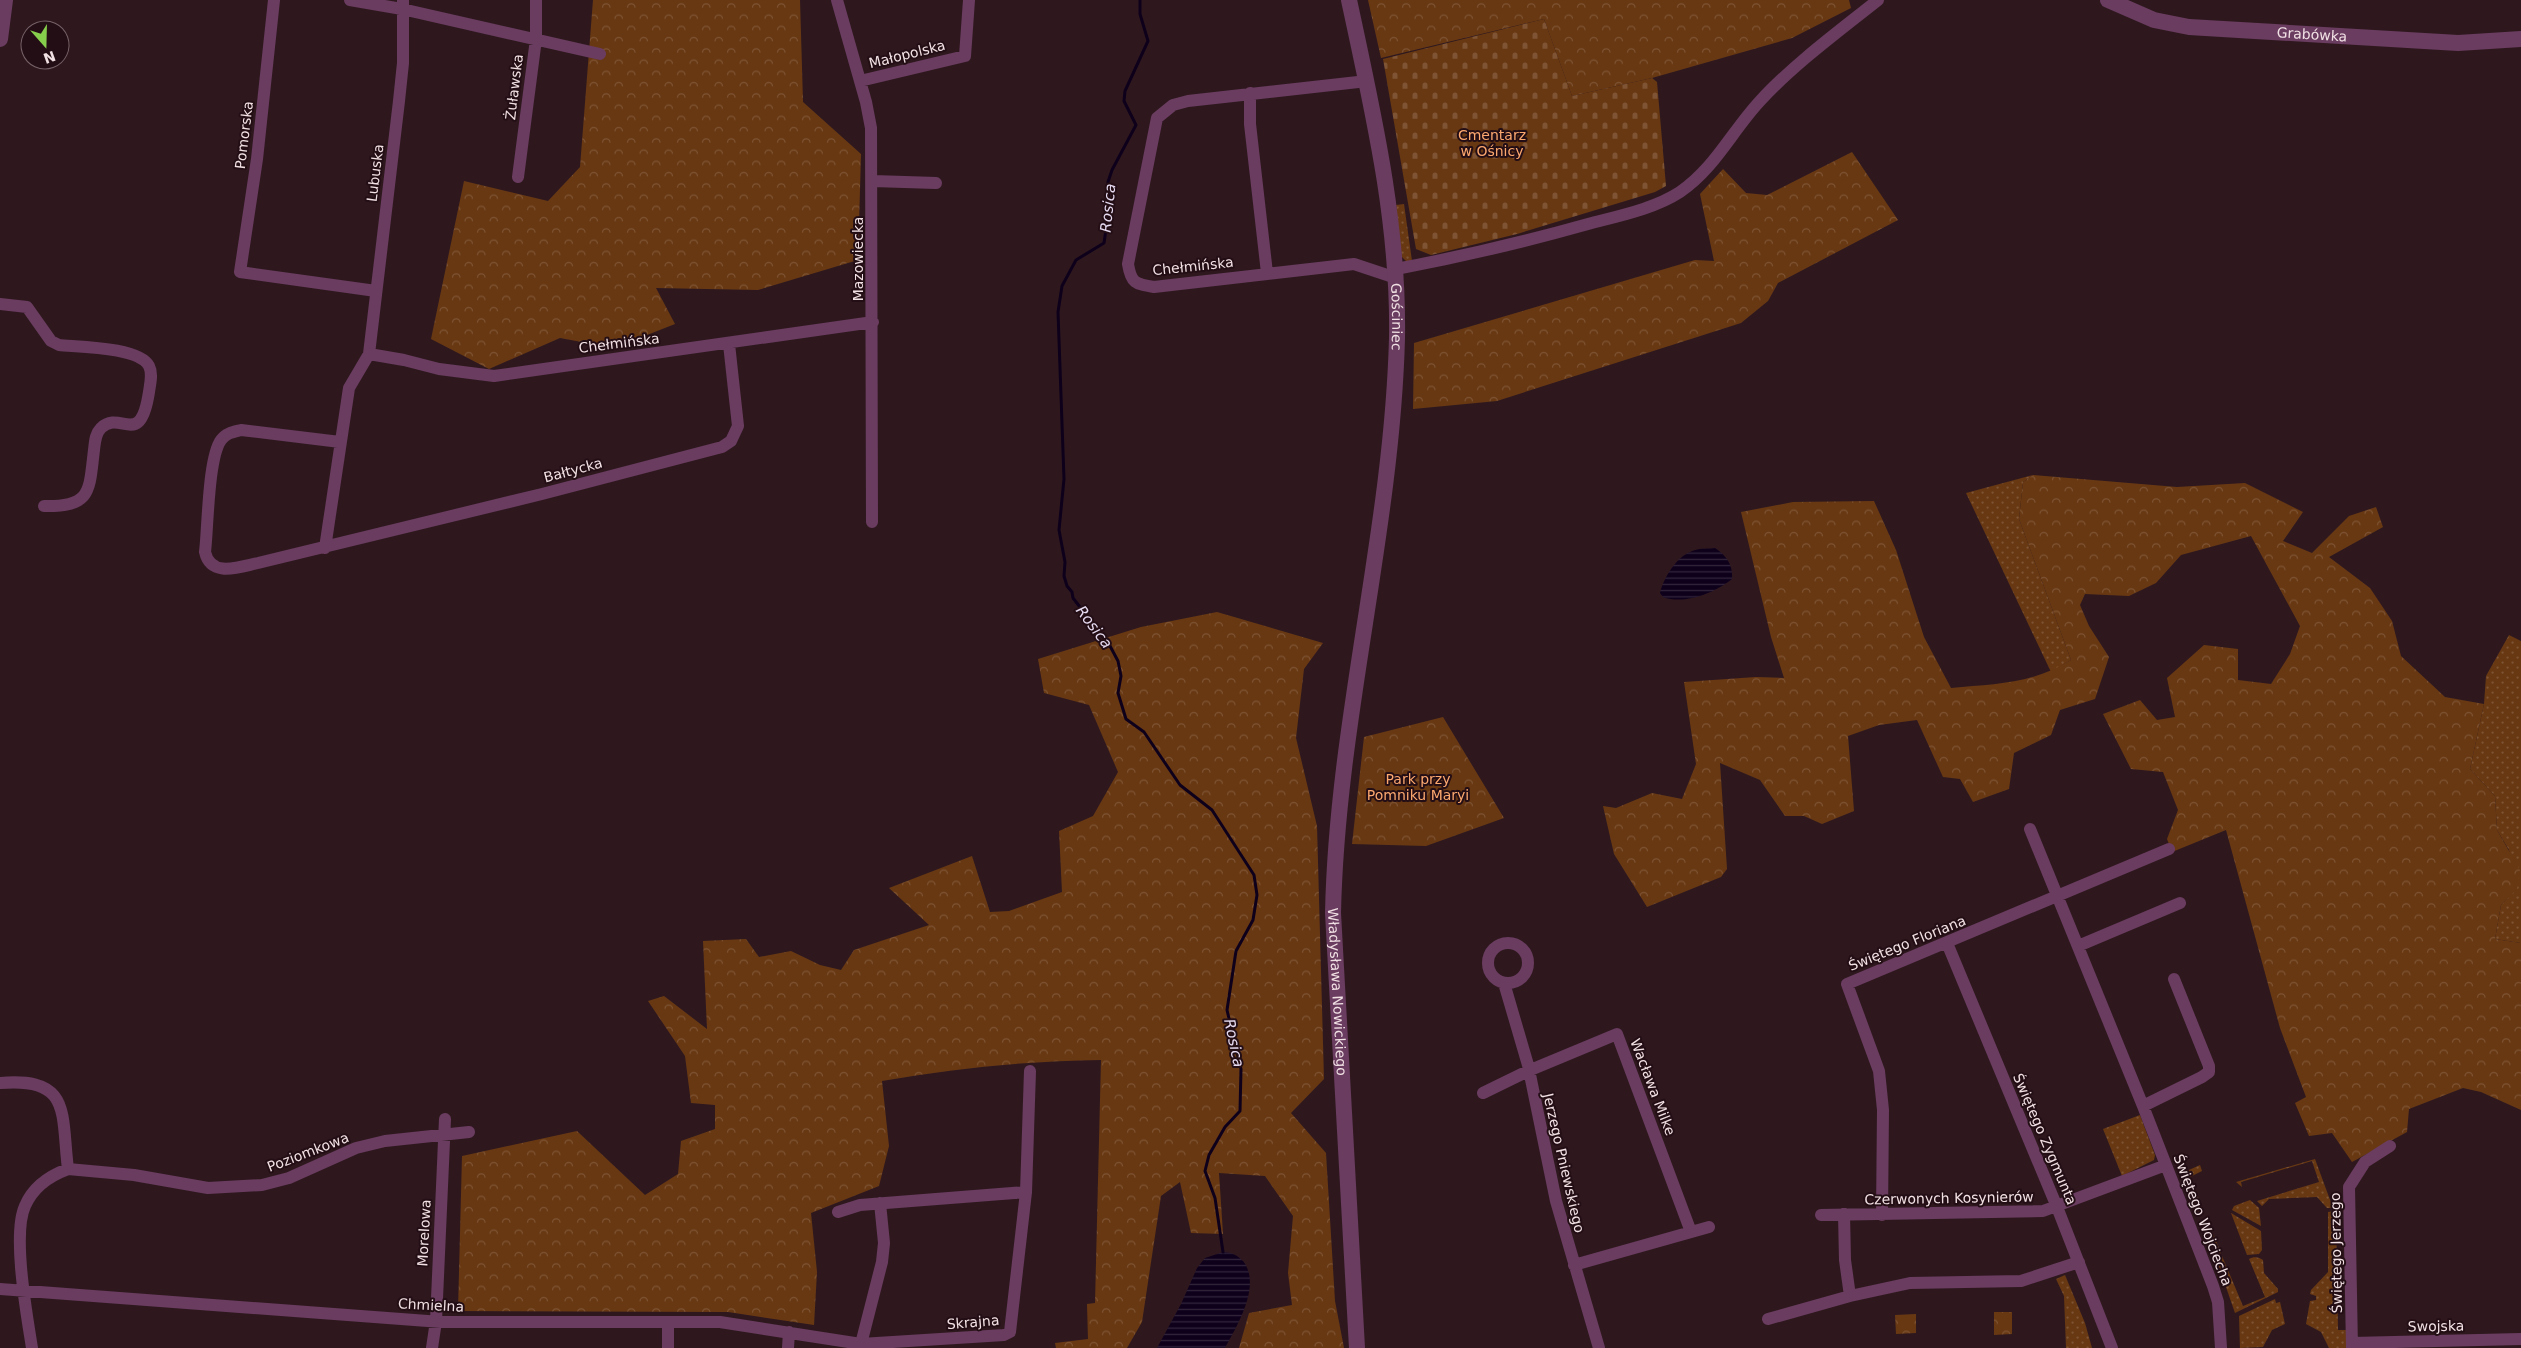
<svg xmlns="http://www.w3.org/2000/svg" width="2521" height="1348" font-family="'DejaVu Sans',sans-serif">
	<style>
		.grass { fill: url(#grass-dots) }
		.forest { fill: url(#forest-crowns) }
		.cemetery { fill: url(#cemetery-stones) }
		.water { fill: url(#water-rules) }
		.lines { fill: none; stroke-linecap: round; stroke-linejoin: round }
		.stream { stroke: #0e001b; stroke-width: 3 }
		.minor { stroke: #6a3c60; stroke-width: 12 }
		.tertiary { stroke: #6a3c60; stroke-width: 16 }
		.labels { text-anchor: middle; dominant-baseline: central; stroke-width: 4; stroke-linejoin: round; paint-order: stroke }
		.street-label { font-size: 14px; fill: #f1e1e4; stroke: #240e15 }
		.park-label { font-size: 14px; fill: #fca86f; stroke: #240e15 }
		.water-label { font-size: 15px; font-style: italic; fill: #e6dbf1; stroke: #240e15 }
	</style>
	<defs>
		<pattern id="grass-dots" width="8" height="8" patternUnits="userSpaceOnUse" patternTransform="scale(1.25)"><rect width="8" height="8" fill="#683812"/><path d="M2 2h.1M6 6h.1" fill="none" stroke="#7e5434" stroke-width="1.8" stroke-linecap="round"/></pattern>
		<pattern id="forest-crowns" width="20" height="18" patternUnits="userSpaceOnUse" patternTransform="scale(1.25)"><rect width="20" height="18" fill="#683812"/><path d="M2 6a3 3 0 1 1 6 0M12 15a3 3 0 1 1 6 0" fill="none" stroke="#7e5434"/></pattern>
		<pattern id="cemetery-stones" width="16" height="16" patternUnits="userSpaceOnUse" patternTransform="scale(1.25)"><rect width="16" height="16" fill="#683812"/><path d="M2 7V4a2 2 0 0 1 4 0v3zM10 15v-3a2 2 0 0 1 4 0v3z" fill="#7e5434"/></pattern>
		<pattern id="water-rules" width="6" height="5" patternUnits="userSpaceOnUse" patternTransform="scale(1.25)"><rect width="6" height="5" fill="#0e001b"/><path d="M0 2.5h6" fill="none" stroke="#32253c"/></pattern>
	</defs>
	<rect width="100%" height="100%" fill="#2e181e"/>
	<!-- grass -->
	<path class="grass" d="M1404 204 1412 261H1406L1401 256 1396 205Z
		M2033 475 2023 482 2019 519 2071 660 2051 672 1966 493Z
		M2509 635 2521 641V943L2495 939 2501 905 2516 889 2509 850 2497 830 2495 796 2470 769 2484 704 2486 676Z
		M2140 1115 2155 1155 2154 1160 2122 1176 2103 1129Z
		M2315 1159 2333 1208H2327L2317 1197 2269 1199 2262 1206 2257 1201 2319 1182 2312 1161 2241 1182 2242 1187 2236 1182Z
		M2200 1165 2202 1171 2190 1177 2203 1210 2199 1215 2186 1183 2182 1181 2180 1174Z
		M2250 1200 2259 1208 2261 1226 2232 1210 2234 1206Z
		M2336 1211 2338 1330H2346V1348H2329L2321 1332 2306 1324 2310 1301 2316 1300V1296L2310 1294 2311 1290 2328 1272V1212Z
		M2231 1213 2261 1231 2262 1250 2259 1254 2247 1255Z
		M2208 1221 2221 1253 2217 1255 2205 1223Z
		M2222 1256 2243 1306 2265 1297 2249 1259C2254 1256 2259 1257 2263 1260L2264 1273 2278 1289V1292L2235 1313 2217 1261Z
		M2065 1275 2085 1323 2092 1348H2066L2064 1296 2056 1279Z
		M2275 1299 2276 1303 2280 1302 2285 1324 2272 1330 2263 1347 2240 1348 2239 1316Z"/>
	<!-- forest -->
	<path class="forest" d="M593 0H800L803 102 861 154 858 260 758 290 656 288 675 324 614 348 560 338 489 369 431 339 464 181 548 201 580 167Z
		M1368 0H1849L1851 8 1792 38 1652 78 1572 96 1544 19 1381 58Z
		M1852 152 1898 220 1778 283 1768 301 1741 323 1497 401 1413 409 1414 343 1695 260 1714 261 1700 194 1723 169 1746 193 1767 195Z
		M2033 475 2177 487 2245 483 2303 512 2283 541 2312 553 2349 516 2376 507 2383 527 2329 557 2370 588 2392 621 2401 656 2445 697 2484 704 2470 769 2495 796 2497 830 2520 870 2517 889 2501 905 2495 939 2521 943V1110L2481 1092 2463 1088 2409 1109 2407 1132 2352 1162 2332 1133 2309 1136 2295 1103 2306 1097 2280 1028 2226 830 2172 852 2167 839 2178 810 2163 772 2131 769 2103 714 2140 700 2157 720 2175 717 2167 678 2204 645 2238 649V680L2271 684 2290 654 2300 626 2251 536 2181 555 2156 583 2129 596 2085 594 2080 605 2089 626 2109 657 2095 699 2060 710 2051 735 2014 753 2009 789 1973 802 1960 779 1943 777 1917 720 1879 725 1848 736 1854 811 1822 824 1804 816H1785L1760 780 1720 763 1727 869 1721 877 1647 907 1614 854 1603 806 1616 808 1652 793 1682 799 1696 764 1684 682 1756 677 1784 678 1771 637 1741 512 1793 502 1874 501 1896 550 1924 637 1951 688C1995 684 2032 684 2071 660L2019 519 2023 482Z
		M1217 612 1323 643 1304 669 1296 738 1317 826 1324 1079 1291 1113 1326 1153 1335 1301 1344 1348H1239L1249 1313 1292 1305 1288 1273 1293 1216 1265 1176 1219 1173 1223 1234 1191 1233 1180 1182 1161 1196 1142 1322 1127 1348H1056L1055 1343 1088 1339 1087 1304 1095 1303 1101 1060C1027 1061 955 1068 882 1081L889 1146 879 1186 811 1213 817 1272 814 1325 728 1312 458 1311 462 1156 577 1131 645 1195 678 1174 681 1141 715 1129V1105L691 1103 685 1056 648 1001 664 996 707 1029 703 941 746 939 759 957 791 951 820 965 841 970 854 950 929 925 889 888 972 856 990 912 1009 911 1062 892 1059 831 1093 816 1118 772 1089 705 1044 693 1038 659 1141 627Z
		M1443 717 1504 818 1426 846 1352 844 1364 737Z
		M1994 1312H2012V1334L1994 1335Z
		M1916 1314V1333L1896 1334 1895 1315Z"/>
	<!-- cemetery -->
	<path class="cemetery" d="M1544 19 1572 96 1652 78 1657 82 1666 186 1655 192 1517 234 1431 255 1416 249 1383 59Z"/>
	<!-- water -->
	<path class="water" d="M1715 548C1727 556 1733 565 1732 579 1715 593 1684 605 1663 597L1660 593C1664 577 1677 555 1695 550 1701 548 1709 549 1715 548Z
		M1223 1252C1231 1252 1237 1255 1243 1261 1262 1285 1237 1326 1225 1348H1157L1181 1304 1197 1268 1205 1258Z"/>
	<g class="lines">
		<!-- stream -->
		<path class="stream" d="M1140 0V14L1148 41 1125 91 1124 101 1136 125 1112 170 1108 182 1109 209 1104 243 1076 260 1062 286 1058 312 1064 479 1059 530 1065 562 1064 576 1067 586 1072 592 1073 598 1110 646 1118 661 1121 676 1118 693 1126 719 1144 732 1180 785 1212 810 1254 875 1257 895 1253 920 1236 951 1227 1010 1241 1069 1240 1111 1225 1127 1209 1155 1205 1171 1215 1198 1223 1252"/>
		<!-- minor -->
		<path class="minor" d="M274 0 257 159 240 272 376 291
			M350 0 402 9 600 54
			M837 0 866 102 871 128 872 522
			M860 81 965 56 969 0
			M1367 81 1188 101 1173 105 1157 118 1128 264C1131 283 1135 284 1154 287L1354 264 1396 278
			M1250 93V124L1267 273
			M518 177 536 39V0
			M873 181 936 183
			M1396 269C1460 257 1524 242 1588 224 1618 216 1654 209 1680 192 1715 168 1732 131 1760 101 1793 65 1839 31 1878 0
			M0 304 27 307 51 341 59 345C79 347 139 347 149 366 153 374 150 384 149 392 140 450 121 409 101 428 95 434 95 442 94 450 89 491 92 507 44 506
			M369 354 404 360 439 369 494 376 873 322
			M340 442 241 430C233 432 226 433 221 440 208 458 208 528 205 552 211 578 239 567 258 563L542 494 722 447 731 441 738 426 729 344
			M325 548 349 388 369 354 399 101 403 63V0
			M2030 829 2143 1106 2213 1286 2218 1302 2221 1348
			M1947 943 2057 1207 2112 1348
			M1488 963a20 20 0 1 1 40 0a20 20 0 1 1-40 0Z
			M2078 946 2180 903
			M1504 983 1528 1065 1556 1201 1599 1348
			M0 1083C72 1077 61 1113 68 1169 49 1176 33 1187 25 1206 12 1234 27 1316 32 1348
			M1483 1093 1528 1071 1617 1034 1691 1232
			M2143 1106 2202 1077 2209 1072V1066L2174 979
			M68 1169 134 1175 208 1188 262 1185 289 1178 356 1148 385 1141 469 1132
			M838 1212 860 1205 1026 1192
			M1844 1214 1845 1260 1850 1296
			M1821 1215 2043 1211 2166 1165
			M1882 1215 1883 1110 1879 1071 1847 984 2169 849
			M1574 1265 1709 1227
			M0 1289 441 1322H720L861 1344 882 1262 884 1243 880 1203
			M1768 1319 1850 1296 1910 1283 2021 1281 2079 1262
			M2352 1343 2521 1339
			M432 1348 436 1321 445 1119
			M668 1348V1322
			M788 1348 789 1332
			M860 1348 861 1344 1004 1335 1010 1332 1026 1192 1030 1071
			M2352 1348 2349 1187 2365 1162 2390 1146"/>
		<!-- tertiary -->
		<g class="tertiary">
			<path id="s1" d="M1349 0C1373 112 1399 223 1397 338 1392 531 1337 720 1333 913L1357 1348"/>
			<path id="s2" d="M2108 0 2154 20 2189 27 2458 43 2521 39"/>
			<path d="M0 39 5 0"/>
		</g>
	</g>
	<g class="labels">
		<!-- street labels -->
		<g class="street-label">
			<text stroke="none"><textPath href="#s2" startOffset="209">Grabówka</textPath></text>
			<text transform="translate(907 54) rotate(-14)">Małopolska</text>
			<text transform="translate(514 87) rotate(-83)">Żuławska</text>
			<text transform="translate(244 135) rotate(-83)">Pomorska</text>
			<text transform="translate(375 173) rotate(-83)">Lubuska</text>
			<text transform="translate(858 259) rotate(-90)">Mazowiecka</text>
			<text transform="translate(1193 266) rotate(-6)">Chełmińska</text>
			<text stroke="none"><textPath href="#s1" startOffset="321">Gościniec</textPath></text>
			<text transform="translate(619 343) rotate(-7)">Chełmińska</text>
			<text transform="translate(573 470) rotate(-15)">Bałtycka</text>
			<text transform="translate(1907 943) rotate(-22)">Świętego Floriana</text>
			<text stroke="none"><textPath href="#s1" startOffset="1000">Władysława Nowickiego</textPath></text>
			<text transform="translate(1653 1087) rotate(69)">Wacława Milke</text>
			<text transform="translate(2045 1139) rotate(67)">Świętego Zygmunta</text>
			<text transform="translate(308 1152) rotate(-21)">Poziomkowa</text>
			<text transform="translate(1564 1163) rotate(77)">Jerzego Pniewskiego</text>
			<text transform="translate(1949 1198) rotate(-1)">Czerwonych Kosynierów</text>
			<text transform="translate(2203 1220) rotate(69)">Świętego Wojciecha</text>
			<text transform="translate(424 1233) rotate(-87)">Morelowa</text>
			<text transform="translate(2336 1253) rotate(-91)">Świętego Jerzego</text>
			<text transform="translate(431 1305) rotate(3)">Chmielna</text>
			<text transform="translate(973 1322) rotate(-5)">Skrajna</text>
			<text transform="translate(2436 1326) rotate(-1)">Swojska</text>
		</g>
		<!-- park labels -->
		<g class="park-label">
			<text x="1492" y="135">Cmentarz<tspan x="1492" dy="16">w Ośnicy</tspan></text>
			<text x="1418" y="779">Park przy<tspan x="1418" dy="16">Pomniku Maryi</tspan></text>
		</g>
		<!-- water labels -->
		<g class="water-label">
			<text transform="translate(1108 208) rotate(-84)">Rosica</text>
			<text transform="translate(1094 627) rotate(53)">Rosica</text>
			<text transform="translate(1234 1043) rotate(78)">Rosica</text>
		</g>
	</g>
	<!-- north arrow -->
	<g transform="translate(45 45) rotate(160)"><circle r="24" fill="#240e15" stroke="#766268"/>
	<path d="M0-4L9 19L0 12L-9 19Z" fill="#86cf4c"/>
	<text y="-8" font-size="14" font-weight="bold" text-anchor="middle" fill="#f1e1e4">N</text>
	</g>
</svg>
